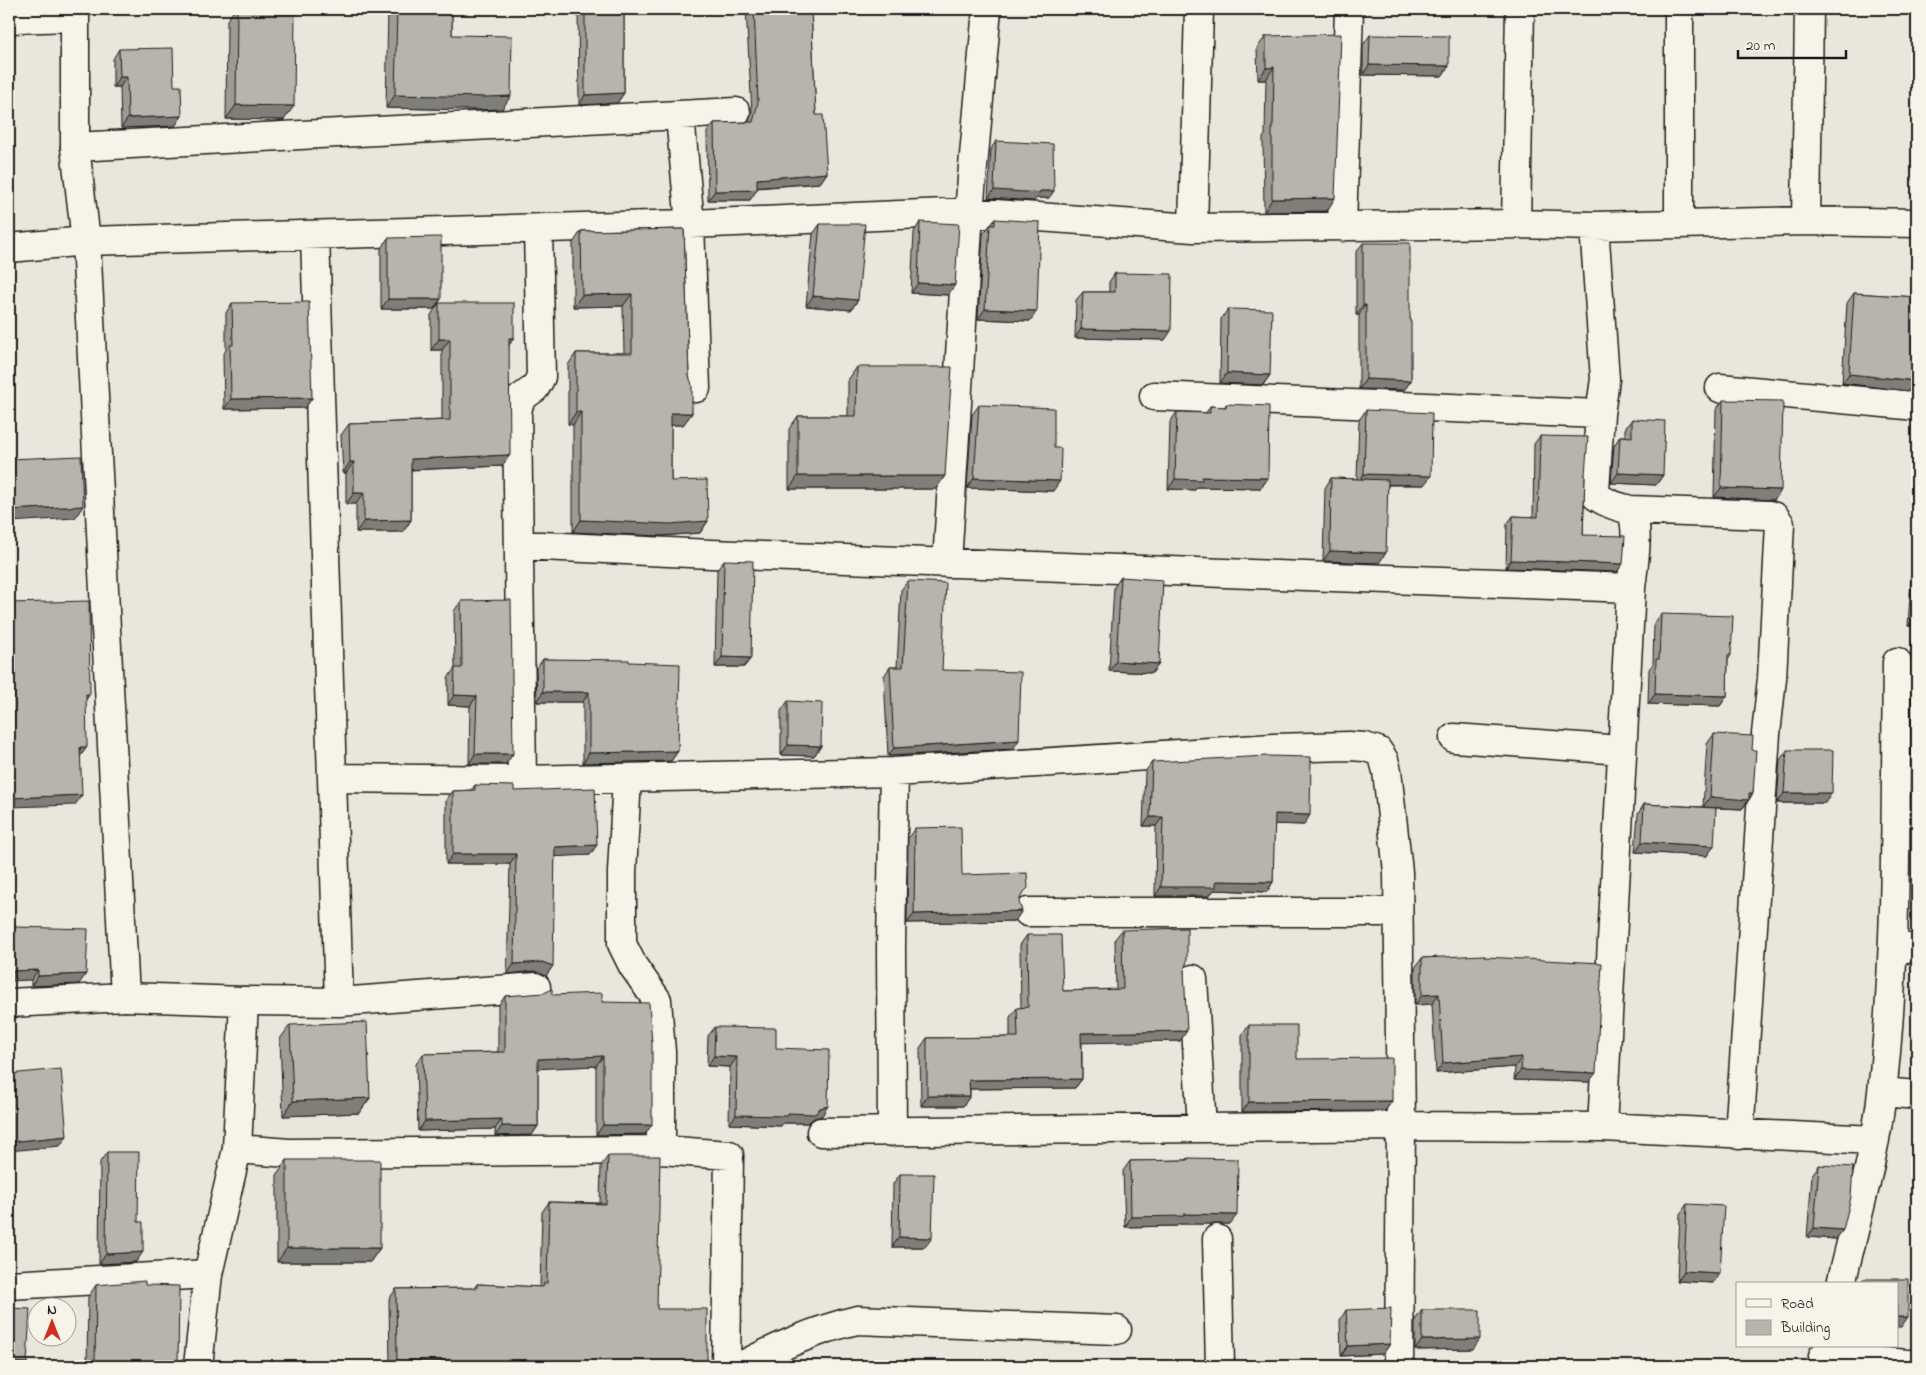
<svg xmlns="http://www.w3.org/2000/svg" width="1926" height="1375" font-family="'Indie Flower',sans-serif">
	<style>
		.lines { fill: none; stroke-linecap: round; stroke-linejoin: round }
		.minor-casing { stroke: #1c1c1c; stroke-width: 31 }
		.tertiary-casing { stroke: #1c1c1c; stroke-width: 31 }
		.minor { stroke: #f7f3e8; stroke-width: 28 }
		.tertiary { stroke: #f7f3e8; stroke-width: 28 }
		.wall { fill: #9d9b94; stroke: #1c1c1c }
		.shaded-wall { fill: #7f7e78; stroke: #1c1c1c }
		.building { fill: #b6b4ac; stroke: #1c1c1c }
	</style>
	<rect width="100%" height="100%" fill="#eae6dc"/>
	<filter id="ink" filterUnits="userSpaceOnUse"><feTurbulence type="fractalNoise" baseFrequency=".02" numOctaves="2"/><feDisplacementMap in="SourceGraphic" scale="10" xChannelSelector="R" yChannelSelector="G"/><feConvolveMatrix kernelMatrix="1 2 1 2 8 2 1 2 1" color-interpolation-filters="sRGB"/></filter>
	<g filter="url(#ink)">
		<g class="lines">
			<defs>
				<path id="minor" d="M1679 9V224
					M9 19 74 17
					M680 116 690 224 696 388
					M75 147 736 112
					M1806 221 1809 9
					M1516 224 1520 9
					M1594 226 1605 379 1600 414 1595 491 1596 496C1608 504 1616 506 1630 510 1641 526 1633 568 1631 588
					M1342 227 1349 9
					M1193 228 1199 9
					M315 235 339 1002
					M9 248 86 241 690 224 969 212 1193 228 1516 224 1594 226 1806 221 1917 223
					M1720 388 1917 406
					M1154 396 1600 414
					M1630 510 1769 515 1775 517 1780 524 1772 678 1766 734 1739 1135
					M520 545 711 554 1631 588 1602 1127
					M947 563 969 212 987 9
					M1454 738 1622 750
					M332 778 522 780 894 772 1273 748 1349 746 1365 747 1378 751 1384 760 1387 771 1398 872 1401 1126 1399 1366
					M627 778 622 872V944L633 966 657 1000 661 1052V1150
					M522 780 517 411 521 398 535 388 541 377 538 229
					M1028 912H1398
					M1893 946 1917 949
					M1193 979 1202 1127
					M244 1001 339 1002 536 987
					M9 1003 125 997
					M1882 1092 1917 1095
					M821 1132 1401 1126 1602 1127 1875 1140
					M892 1132 891 946 894 772
					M237 1149 289 1153 661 1150 729 1155 726 1366
					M1217 1239 1220 1366
					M1841 1284C1856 1220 1875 1157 1882 1092 1898 950 1895 805 1897 662
					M9 1285 208 1274
					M1823 1356 1917 1365
					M741 1366C778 1347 815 1330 857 1320L1117 1330"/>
				<path id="tertiary" d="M75 9V147L86 241 125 997 244 1001 237 1149 208 1274 198 1366"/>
			</defs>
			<!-- minor casing -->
			<use href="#minor" class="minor-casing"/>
			<!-- tertiary casing -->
			<use href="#tertiary" class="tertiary-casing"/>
			<!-- minor -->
			<use href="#minor" class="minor"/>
			<!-- tertiary -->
			<use href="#tertiary" class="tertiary"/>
		</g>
		<!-- wall -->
		<path class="wall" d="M235 9H295L284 120 226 119 227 20Z
			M388 9H452V35L502 109 478 110 386 108Z
			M578 9H624V93L617 103 579 105Z
			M746 9H811L816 115 827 173 820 183 757 188 750 200H708L707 132 714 123 749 122 752 112Z
			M1370 35 1449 66 1442 76 1363 75V45Z
			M1266 36 1327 211 1264 212 1263 138 1265 135 1266 80H1258L1257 48Z
			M119 49 174 86 182 116 175 126 121 128 120 87H113V59Z
			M996 141 1049 198H1037L1034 201 988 198 991 149Z
			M995 219 1030 321 978 319 983 234 990 225H991Z
			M920 222 948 295 911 293 914 232Z
			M820 224 858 300 851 310 806 306 813 234Z
			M684 229 689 376 692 413 683 425H671V481L708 521 700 533 661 536 573 532V425L568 424V365L576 353H624L623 306 573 307V243L581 231Z
			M388 238 441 299 434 309H381V248Z
			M1363 243 1410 319 1411 381 1404 390 1359 389V315H1356V252Z
			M1115 273 1165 340 1075 338 1076 300 1083 292H1109V282Z
			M1854 293 1917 297V392L1842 383 1847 303Z
			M232 303 312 398 305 408 224 409 223 355 226 350V313Z
			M439 303 514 338 509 345 502 466 411 470V520L403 532H356V504H346V473H343L341 435 349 424 442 420V350H431V315Z
			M1228 309 1270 375 1263 385 1220 383 1221 319Z
			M857 367 936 489H789V429L798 416H848V380Z
			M1723 400 1781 490 1774 500 1714 497 1716 410Z
			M1226 404 1268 478 1261 488 1197 487 1195 490 1168 489 1170 422 1177 412 1206 413 1210 406 1225 407Z
			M979 405 1053 491 967 488 972 415Z
			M1366 410 1424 485H1388L1379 563 1323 561 1325 488 1331 478 1357 479 1359 420Z
			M1632 419 1663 475 1656 485 1611 483 1614 446 1620 436H1625V429Z
			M1540 436 1585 474 1583 535 1617 572 1506 568 1507 524 1513 516 1533 517 1534 444Z
			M1917 472V523H1915Z
			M724 560 751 658 744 667H715L717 570Z
			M1917 571V701L1912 700 1911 656 1913 626H1908L1911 580Z
			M1121 577 1159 664 1152 673 1109 671 1114 587Z
			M908 581 942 670 1013 749 888 756 884 676 890 667H897L901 590Z
			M461 601 506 764H469L470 706 448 705V678L455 668 454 611Z
			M1661 614 1731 655 1728 660 1727 696 1720 706 1648 704 1649 669 1653 664 1654 624Z
			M543 659 629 662 678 751 671 761 583 763V702H537L536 669Z
			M788 701 821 746 814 756 781 755V711Z
			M1714 734 1752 750 1753 793 1749 800 1742 809 1716 808 1707 856 1635 852 1638 814 1644 804 1703 807 1707 744Z
			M1787 750 1825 803H1777L1780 760Z
			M1152 762 1304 825 1274 824 1273 882 1267 892 1214 890 1209 896H1155L1156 826H1143L1145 772Z
			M475 785 514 791 590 855 555 856 546 976 535 971 507 974 510 864H446V800L453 791 471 790Z
			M915 828 962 875 1015 921 907 923 908 838Z
			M15 927 79 984 31 986V980Z
			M1122 930 1184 970 1180 1041 1082 1042V1079L1075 1088 970 1089V1096L963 1106H921L920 1048 927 1038 1010 1037V1017L1017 1008H1021L1020 945 1027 935 1063 991 1116 989 1115 939Z
			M1485 957 1589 1082 1514 1080 1515 1067 1436 1073 1432 1004 1415 1005V968L1422 958Z
			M552 995 602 1002 645 1134 596 1135V1066L538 1068V1126L532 1135 495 1136V1129L418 1131 416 1064 423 1054 498 1052V1006L505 996Z
			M290 1025 370 1098 359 1113 283 1116 280 1039Z
			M1249 1025 1297 1059 1392 1101 1385 1111 1242 1112V1035Z
			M715 1027 776 1048 822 1116 814 1118 808 1123H783L781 1126 729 1124 730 1067 707 1066 708 1036Z
			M107 1152 136 1262 99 1264 100 1162Z
			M608 1156 657 1309 707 1366H390L389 1299 396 1289 474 1288 477 1284 540 1287 542 1212 549 1202 600 1203 601 1166Z
			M1188 1158 1230 1224H1179L1177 1226 1125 1227 1123 1171 1130 1161 1186 1160Z
			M287 1160 380 1248 370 1262H277V1175Z
			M1819 1165 1836 1239 1807 1237 1812 1175Z
			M900 1174 925 1247H892L893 1184Z
			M1687 1204 1713 1283 1677 1281 1680 1214Z
			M96 1285H145L178 1366H87L88 1297Z
			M1346 1310 1390 1344 1383 1354 1341 1356 1340 1320Z
			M1422 1310 1473 1349 1415 1350V1320Z"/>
		<!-- shaded-wall -->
		<path class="shaded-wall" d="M1369 65 1449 66 1442 76 1363 75Z
			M1274 67 1266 80H1258L1266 68Z
			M120 77H127L120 87H113Z
			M624 93 617 103 579 105 585 95Z
			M395 95 511 96 502 109 478 110 386 108Z
			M236 105 294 106 284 120 226 119Z
			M182 116 175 126 121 128 128 118Z
			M827 173 820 183 750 188 757 179Z
			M757 190 750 200H708L715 191Z
			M994 190 1040 191H1054L1049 198H1037L1034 201 988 198Z
			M1335 198 1327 211 1264 212 1272 199Z
			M918 283 955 285 948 295 911 293Z
			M632 294 623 306 573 307 582 295Z
			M813 296 858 300 851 310 806 306Z
			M388 299H441L434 309H381Z
			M1363 305H1366L1359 315H1356Z
			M985 309 1037 311 1030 321 978 319Z
			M1081 329 1171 331 1165 340 1075 338Z
			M509 338H514L506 349Z
			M439 339H450L442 350H431Z
			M1227 373 1270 375 1263 385 1220 383Z
			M1849 374 1917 381V392L1842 383Z
			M1366 379 1411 381 1404 390 1359 389Z
			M312 398 305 408 224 409 231 399Z
			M576 412H581L573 425 568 424Z
			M671 413H692L683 425H663Z
			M510 455 502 466 403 470 411 459Z
			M350 462H354L346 473H343Z
			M1618 473 1663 475 1656 485 1611 483Z
			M1364 474 1431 476 1424 485 1357 484Z
			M798 476H945L936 489H789Z
			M1202 477 1268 478 1261 488 1197 487 1195 490 1168 489 1175 479Z
			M974 478 1060 481 1053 491 967 488Z
			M1721 488 1781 490 1774 500 1714 497Z
			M354 493H364L356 504H346Z
			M83 506 75 518 9 522V510Z
			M411 520 403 532H356L364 521Z
			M581 520 708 521 700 533 661 536 573 532Z
			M1330 551 1386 553 1379 563 1323 561Z
			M1511 560 1623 564 1617 572 1506 568Z
			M1915 616H1917V620L1913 626H1908Z
			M722 657 751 658 744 667H715Z
			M1116 661 1159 664 1152 673 1109 671Z
			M543 692H589L583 702H537Z
			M1917 693V701L1912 700Z
			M86 694H90L83 704Z
			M1655 694 1727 696 1720 706 1648 704Z
			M454 695 477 696 470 706 448 705Z
			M1019 740 1013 749 888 756 894 748Z
			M788 745 821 746 814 756 781 755Z
			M80 747H87L80 757Z
			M678 751 671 761 583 763 589 753Z
			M475 754H513L506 764H469Z
			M1749 793H1753L1742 809 1703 807 1710 797Z
			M1784 793H1832L1825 803H1777Z
			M82 795 75 805 9 807V798Z
			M1275 814 1310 815 1304 825 1268 824Z
			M1150 817H1163L1156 826H1143Z
			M1642 842 1714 846 1707 856 1635 852Z
			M597 845 590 855 549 857 555 847Z
			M453 854H516L510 864H446Z
			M1216 881 1273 882 1267 892 1214 890 1209 896H1155L1161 887Z
			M1022 911 1015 921 907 923 914 914Z
			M542 962 553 966 546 976 535 971 507 974 514 964Z
			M38 970 31 980 9 981V971Z
			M86 974 79 984 31 986 38 976Z
			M1439 994 1432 1004 1415 1005 1422 995Z
			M1187 1031 1180 1041 1075 1043 1081 1033Z
			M603 1056 596 1066 532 1069 538 1059Z
			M714 1056 737 1057 730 1067 707 1066Z
			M1522 1057 1515 1067 1436 1073 1443 1063Z
			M1521 1070 1596 1073 1589 1082 1514 1080Z
			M1082 1079 1075 1088 962 1089 969 1080Z
			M927 1096H970L963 1106H921Z
			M370 1098 359 1113 283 1116 293 1101Z
			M1392 1101 1385 1111 1242 1112 1249 1102Z
			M828 1106 822 1116 814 1118 808 1123H783L781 1126 729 1124 736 1115 788 1113 820 1108Z
			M502 1119 495 1129 418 1131 425 1121Z
			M603 1125H652L645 1134 596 1135Z
			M502 1126H538L532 1135 495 1136Z
			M67 1136 60 1146 9 1151V1142Z
			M1184 1214 1237 1215 1230 1224H1179L1177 1226 1125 1227 1131 1217Z
			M1814 1228 1843 1230 1836 1239 1807 1237Z
			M899 1237 932 1238 925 1247H892Z
			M287 1248H380L370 1262H277Z
			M143 1252 136 1262 99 1264 106 1254Z
			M1684 1271 1720 1273 1713 1283 1677 1281Z
			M1897 1317H1908L1901 1327H1897Z
			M1480 1339 1473 1349 1415 1350 1422 1340Z
			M1390 1344 1383 1354 1341 1356 1348 1346Z
			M397 1361H519L515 1366H394Z
			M9 1362 27 1363 25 1366H9Z
			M519 1364 577 1366H517Z"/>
		<!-- building -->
		<path class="building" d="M237 9H295L294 106 236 105Z
			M397 9H452V35L512 36 511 96 487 97 395 95Z
			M585 9H624V93L585 95Z
			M754 9H811L816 115H823L827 173 757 179V190L715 191 714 123 753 122 758 102Z
			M1341 34 1335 198 1272 199V125H1273L1274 67 1266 68V36Z
			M1370 35 1449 36V66L1369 65Z
			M173 48 174 86H181L182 116 128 118 127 77H120L119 49Z
			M996 141 1053 144 1054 191H1040V193L994 190Z
			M995 219 1040 222 1037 311 985 309 990 225H995Z
			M920 222 959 224 955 285 918 283Z
			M820 224H865L858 300 813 296Z
			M684 229 689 376 692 385V413H671V481L707 480 708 521 670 524 581 520V412H576V353H632V294L582 295 581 231Z
			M441 237V299H388V238Z
			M1363 243H1410V319H1411V381L1366 379V305H1363Z
			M1115 273 1172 274 1171 331 1081 329 1083 292H1115Z
			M1854 293 1917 297V381L1849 374Z
			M309 302 312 398 231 399 230 345H233L232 303Z
			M439 303H514V338H509L510 455 411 459V520L364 521V493H354V462H350L349 424 450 420V339H439Z
			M1228 309 1272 310 1270 375 1227 373Z
			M857 367H952L945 476H798V416H856Z
			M1723 400 1783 401 1781 490 1721 488Z
			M1226 404 1269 406 1268 478 1202 477V480L1175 479 1177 412 1210 413V406L1226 407Z
			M979 405 1054 408V448H1061L1060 481 974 478Z
			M1366 410 1432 413 1431 476 1364 474Z
			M1632 419 1665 421 1663 475 1618 473 1620 436 1632 437Z
			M1540 436 1588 437 1585 474 1583 535 1625 536 1623 564 1511 560 1513 516 1538 517Z
			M81 456 83 506 9 510V459Z
			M1331 478 1388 480 1386 553 1330 551Z
			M724 560 753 561 751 658 722 657Z
			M1121 577 1163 580 1159 664 1116 661Z
			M1917 580V616H1915Z
			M908 581 946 583 942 670 1021 672 1019 740 894 748 890 667H903Z
			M511 600 513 754H475L477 696 454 695 455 668H462L461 601Z
			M89 601 90 694H86L87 747H80L82 795 9 798V603Z
			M1661 614 1733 616 1731 655H1728L1727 696 1655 694 1656 659H1659Z
			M543 659 629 660V662L680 664 678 751 589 753V692H543Z
			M788 701 822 703 821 746 788 745Z
			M1714 734 1753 736 1752 750H1756L1753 793H1749V800L1710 797Z
			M1787 750H1833L1832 793H1784Z
			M1268 756 1311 757 1310 815 1275 814 1273 882 1216 881V887H1161L1163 817H1150L1152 762Z
			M475 785 514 786V791L595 788 597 845 555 847 553 966 542 962 514 964 516 854H453V791L475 790Z
			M1644 804 1716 808 1714 846 1642 842Z
			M961 827 962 875 1027 873 1028 888 1022 894 1019 902 1022 911 914 914 915 828Z
			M9 921H14L15 927 88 929 86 974 38 976V970L9 971Z
			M1187 928V961L1184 970 1187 1031 1081 1033 1082 1079 969 1080 970 1096H927V1038L1018 1037 1017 1008 1028 1007 1027 935H1061L1063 991 1123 989 1122 930Z
			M1484 955 1485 957 1602 963 1596 1073 1521 1070 1522 1057 1443 1063 1439 994 1422 995V958Z
			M552 989V995L602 993V1002L649 1003 652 1043V1125H603V1056L538 1059V1126H502V1119L425 1121 423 1054 505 1052V996L544 993Z
			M367 1022 370 1098 293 1101 290 1025Z
			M1249 1025H1297V1059L1392 1058V1101L1249 1102Z
			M715 1027 776 1028V1048L829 1050 828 1106 820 1108 815 1114 788 1113V1116L736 1115 737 1057 714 1056Z
			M61 1069 67 1136 9 1142V1074Z
			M107 1152H139L138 1222H143V1252L106 1254Z
			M608 1156H660L657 1309H707V1366H577L519 1364V1361H397L396 1289 477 1288V1284L543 1287 544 1283H547L549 1202 606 1204Z
			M1188 1158 1238 1159 1237 1215 1184 1214V1216L1131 1217 1130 1161 1188 1160Z
			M287 1160H380V1248H287Z
			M1819 1165 1853 1167 1851 1197 1843 1230 1814 1228Z
			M900 1174H934L932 1238 899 1237Z
			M1687 1204 1724 1206 1720 1273 1684 1271Z
			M1863 1279H1908V1317H1897V1284H1859Z
			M145 1281V1285L179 1286 178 1366H95L96 1285Z
			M9 1308 30 1309 27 1363 9 1362Z
			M1391 1308 1390 1344 1348 1346 1346 1310Z
			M1422 1310H1480V1339L1422 1340Z"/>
	</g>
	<!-- margin -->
	<rect width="1926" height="1375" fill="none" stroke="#f7f3e8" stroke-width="30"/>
	<rect x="15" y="15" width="1896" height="1345" fill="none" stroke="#1c1c1c" stroke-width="2" filter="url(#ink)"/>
	<!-- legend -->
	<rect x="1736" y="1282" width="162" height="65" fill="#f7f3e8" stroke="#9f9d96"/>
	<rect x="1746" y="1299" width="25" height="8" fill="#f7f3e8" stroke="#9f9d96"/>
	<text x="1781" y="1308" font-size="15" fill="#1c1c1c">Road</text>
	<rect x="1746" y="1320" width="25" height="15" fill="#b6b4ac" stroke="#9f9d96"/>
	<text x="1781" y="1332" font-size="15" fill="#1c1c1c">Building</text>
	<!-- north arrow -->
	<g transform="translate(52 1322)"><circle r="24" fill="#f7f3e8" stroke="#9f9d96"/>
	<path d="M0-4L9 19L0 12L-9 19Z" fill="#c8321e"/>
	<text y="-8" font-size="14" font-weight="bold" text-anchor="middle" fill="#1c1c1c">N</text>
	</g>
	<!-- scale -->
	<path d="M1738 50v8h108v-8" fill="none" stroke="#1c1c1c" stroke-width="2.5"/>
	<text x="1746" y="50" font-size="15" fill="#1c1c1c" stroke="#f7f3e8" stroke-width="4" paint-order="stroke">20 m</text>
</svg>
